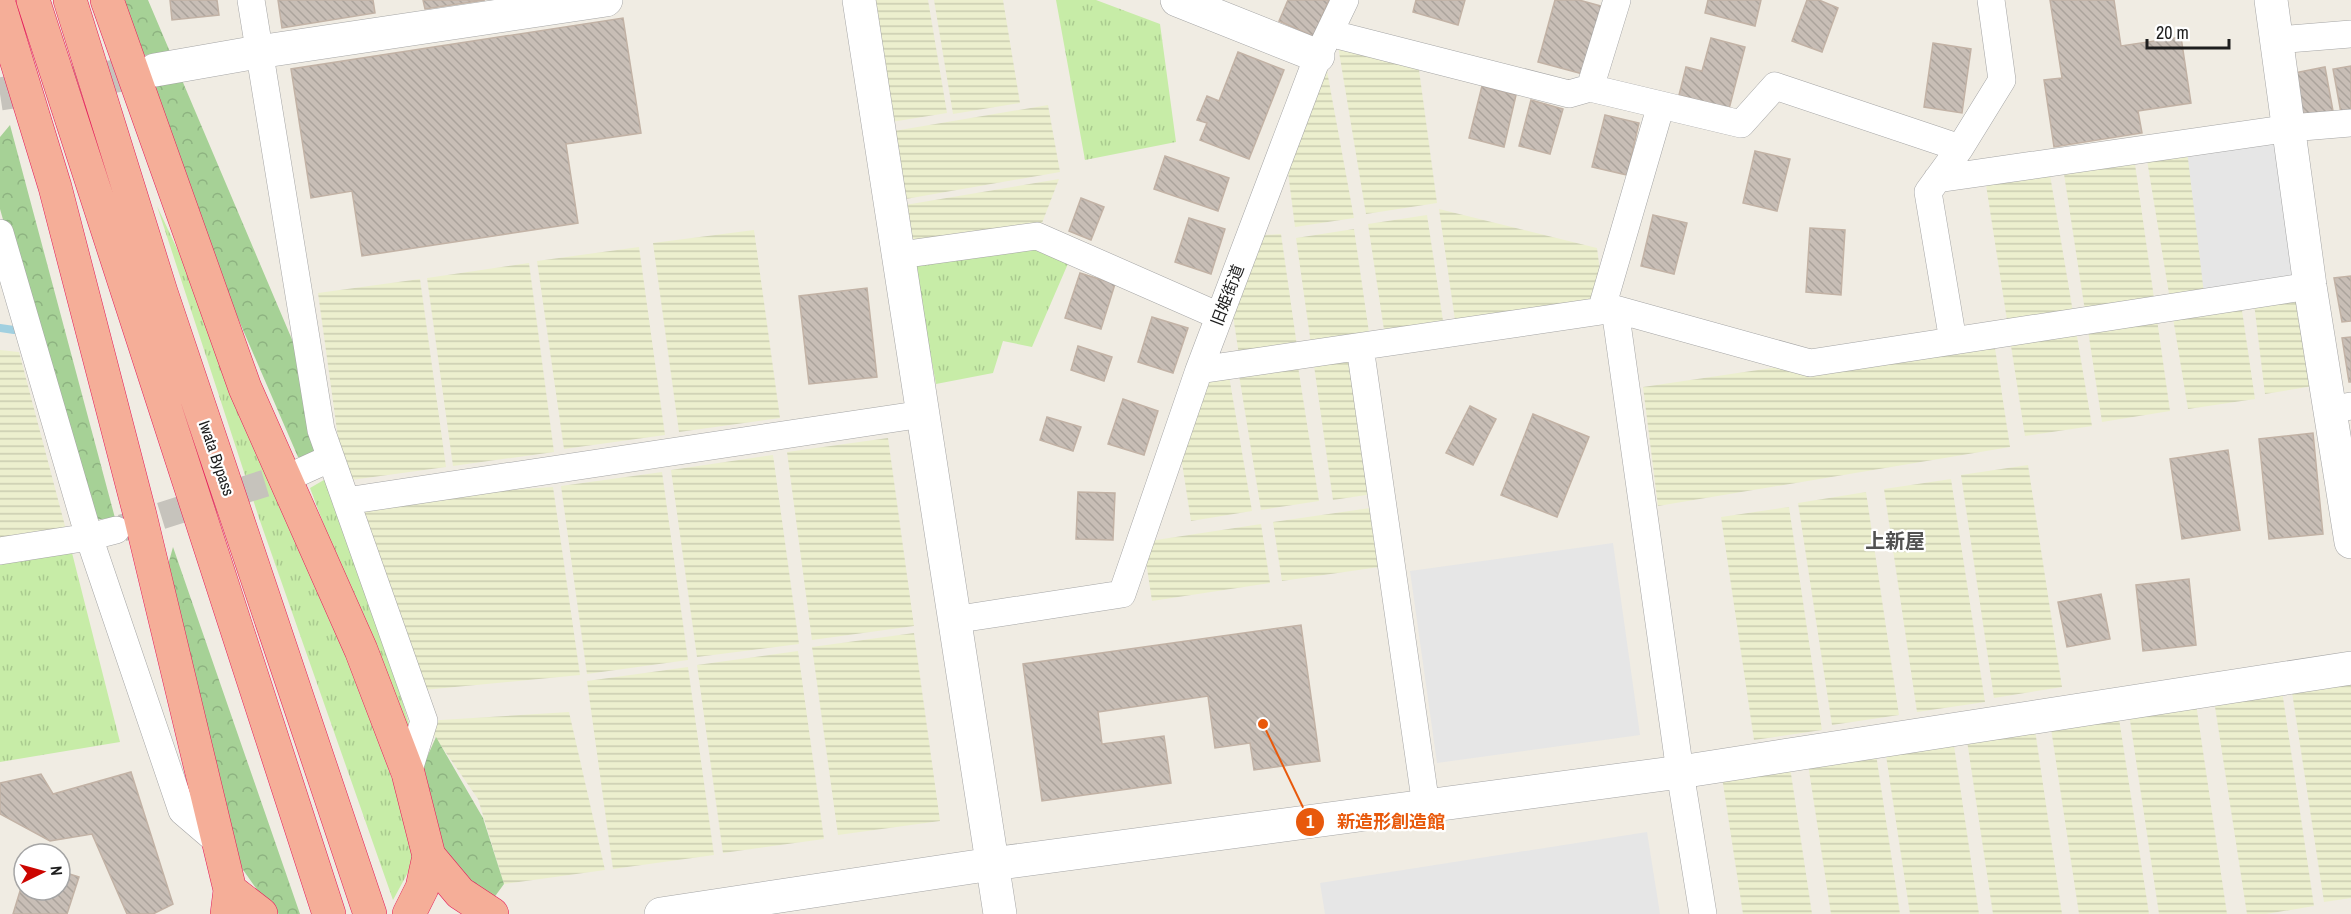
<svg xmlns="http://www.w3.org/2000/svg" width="2351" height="914" font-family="'Archivo Narrow','Noto Sans JP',sans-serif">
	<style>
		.farmland { fill: url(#farmland-rules) }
		.grass { fill: url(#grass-tufts) }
		.forest { fill: url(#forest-crowns) }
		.parking { fill: #e6e6e6 }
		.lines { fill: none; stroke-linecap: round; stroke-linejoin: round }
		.stream { stroke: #a1d0e0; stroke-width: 8 }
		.building { fill: url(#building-back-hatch); stroke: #c2b2a5; stroke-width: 1.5 }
		.minor-tunnel { stroke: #c6c3bc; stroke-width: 27; stroke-dasharray: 27 14; stroke-linecap: butt }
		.tertiary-tunnel { stroke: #c6c3bc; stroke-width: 33; stroke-dasharray: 33 16; stroke-linecap: butt }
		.minor-casing { stroke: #a5a5a5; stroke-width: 28 }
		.tertiary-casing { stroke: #a5a5a5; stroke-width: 34 }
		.trunk-casing { stroke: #e31b5b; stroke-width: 34 }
		.minor { stroke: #fff; stroke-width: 27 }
		.tertiary { stroke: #fff; stroke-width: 33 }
		.trunk { stroke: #f5ae98; stroke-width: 33 }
		.labels { text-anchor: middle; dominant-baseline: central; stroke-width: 4.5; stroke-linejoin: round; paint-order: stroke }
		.street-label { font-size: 16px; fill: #1e1e1e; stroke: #fff }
		.quarter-label { font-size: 20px; font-weight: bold; fill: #515151; stroke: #fff }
		.leader { fill: none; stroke: #e8590c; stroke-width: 2 }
		.callout-dot { fill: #e8590c; stroke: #fff; stroke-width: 2 }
		.mark-label { font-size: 18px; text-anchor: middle; font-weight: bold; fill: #fff }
		.callout-label { font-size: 18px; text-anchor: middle; font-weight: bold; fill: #e8590c; stroke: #fff; stroke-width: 4.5; stroke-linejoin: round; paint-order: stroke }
	</style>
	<defs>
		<pattern id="farmland-rules" width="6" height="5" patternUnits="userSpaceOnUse" patternTransform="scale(1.5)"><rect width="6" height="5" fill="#ecefce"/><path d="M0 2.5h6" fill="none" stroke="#caccb0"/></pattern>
		<pattern id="grass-tufts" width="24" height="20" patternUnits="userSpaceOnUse" patternTransform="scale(1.5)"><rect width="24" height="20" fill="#c7eca7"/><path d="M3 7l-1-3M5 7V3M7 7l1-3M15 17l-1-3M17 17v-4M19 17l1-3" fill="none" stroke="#aaca8f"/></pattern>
		<pattern id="forest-crowns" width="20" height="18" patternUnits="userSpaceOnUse" patternTransform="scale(1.5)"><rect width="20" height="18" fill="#a6d196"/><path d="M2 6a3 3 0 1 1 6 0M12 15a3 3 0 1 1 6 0" fill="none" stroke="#8eb381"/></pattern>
		<pattern id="building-back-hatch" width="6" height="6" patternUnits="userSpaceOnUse" patternTransform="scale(1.5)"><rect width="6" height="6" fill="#c8beb6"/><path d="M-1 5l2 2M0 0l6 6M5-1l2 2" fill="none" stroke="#aba39c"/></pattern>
	</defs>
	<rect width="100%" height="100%" fill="#f0ece3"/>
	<!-- farmland -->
	<path class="farmland" d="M859 0H928L947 113 879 124Z
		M934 0H1003L1020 103 953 114Z
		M1336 34 1417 55 1437 203 1366 214Z
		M1325 60 1354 218 1295 227 1287 164Z
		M1048 105 1060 172 900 200 888 132Z
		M2186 142 2240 297 2255 399 2188 409 2145 148Z
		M2133 150 2170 411 2102 422 2062 161Z
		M2048 163 2092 426 2025 436 1984 172Z
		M1059 179 1037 236 912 254 899 206Z
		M1439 209 1597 248 1604 302 1456 327Z
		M1427 215 1445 334 1386 343 1368 224Z
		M1354 229 1392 491 1333 500 1296 238Z
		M754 230 780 418 679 432 653 243Z
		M1281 234 1298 353 1240 362 1231 302 1249 236Z
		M639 247 665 435 564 449 537 261Z
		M529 263 554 452 453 466 427 278Z
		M420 279 446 467 344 481 318 293Z
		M2310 286 2325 384 2265 394 2253 295Z
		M1993 335 2010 447 1658 506 1643 387Z
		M0 350 19 352 69 541 0 551Z
		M1297 360 1319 501 1261 510 1238 369Z
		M1203 369 1228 370 1252 511 1191 521 1180 450Z
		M888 438 914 626 812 640 787 452Z
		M773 455 799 644 697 657 671 470Z
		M2028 465 2062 687 1994 698 1961 475Z
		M662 472 688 660 587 674 561 486Z
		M1951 479 1985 702 1917 712 1884 489Z
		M553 487 580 675 413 691 346 501Z
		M1866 492 1899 715 1832 725 1798 503Z
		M1391 505 1400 564 1282 581 1273 522Z
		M1789 507 1822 730 1754 740 1721 517Z
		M1261 524 1270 583 1152 601 1143 542Z
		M914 633 940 821 838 835 812 647Z
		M798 651 824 839 723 853 697 665Z
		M688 667 714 855 613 869 587 681Z
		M2351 670V898L2324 902 2290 679Z
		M2281 684 2314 906 2266 914H2247L2213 694Z
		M2195 697 2227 914H2159L2128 707Z
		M569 712 605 870 504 884 478 799 424 721Z
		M2118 712 2149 914H2079L2050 722Z
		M2034 723 2062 914H1993L1966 734Z
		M1953 739 1979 914H1910L1885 749Z
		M1876 754 1900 914H1831L1808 764Z
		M1790 767 1812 914H1743L1722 777Z"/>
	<!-- grass -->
	<path class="grass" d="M1056 0H1096L1160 24 1176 142 1085 160Z
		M157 206 297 505 418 854 393 900 259 518Z
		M1037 236 1073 252 1032 347 1003 341 993 373 936 384 912 254Z
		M336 473 411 731 401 730 310 488Z
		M69 541 120 742 0 762V551Z"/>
	<!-- forest -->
	<path class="forest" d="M107 0H148L316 396 331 458 298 457 138 87Z
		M10 125 115 518 89 520 0 209V137Z
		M173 547 300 914H279L270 908 229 850 165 576Z
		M436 737 483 818 504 884 485 910 440 868 412 791Z"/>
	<!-- parking -->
	<path class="parking" d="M2290 136 2310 286 2205 302 2186 142Z
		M1613 543 1640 735 1437 763 1410 571Z
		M1647 832 1660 914H1325L1320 883Z"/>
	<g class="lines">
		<!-- stream -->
		<path class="stream" d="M0 328 14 330"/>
	</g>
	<!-- building -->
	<path class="building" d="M170 0H217L219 15 172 20Z
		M278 0H373L375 13 282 28Z
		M423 0H485L425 9Z
		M1288 0H1329L1313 36 1279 21Z
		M1416 0H1465L1458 25 1413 12Z
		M1555 0H1579L1601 6 1583 74 1538 62Z
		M1708 0H1761L1755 26 1705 13Z
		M1807 0H1819L1838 8 1822 52 1792 41Z
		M2050 0H2114L2121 46 2181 37 2191 103 2138 111 2142 133 2054 147 2044 80 2062 78Z
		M623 18 641 133 566 144 578 223 362 256 352 191 311 198 291 69Z
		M1711 38 1745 47 1729 109 1679 95 1686 67 1702 71Z
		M1933 43 1971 49 1962 113 1924 107Z
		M1238 52 1284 70 1249 159 1200 140 1207 123 1197 120 1207 96 1219 101Z
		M2351 66V111L2341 113 2333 69Z
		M2325 67 2333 111 2301 116 2294 73Z
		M1482 86 1516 95 1504 147 1469 138Z
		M1531 100 1563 109 1550 154 1519 146Z
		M1605 115 1639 123 1627 175 1592 167Z
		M1755 151 1790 159 1777 211 1743 203Z
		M1165 156 1229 178 1218 211 1154 189Z
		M1081 198 1104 207 1091 240 1069 231Z
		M1653 215 1687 223 1674 274 1641 266Z
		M1189 218 1225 229 1211 274 1175 262Z
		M1810 228 1845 230 1841 295 1806 292Z
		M1080 273 1115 284 1101 329 1065 318Z
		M2351 276V321L2342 322 2334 278Z
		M867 288 877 377 809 384 799 296Z
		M1152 317 1188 328 1173 373 1138 362Z
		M2351 337V382H2349L2342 338Z
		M1078 346 1112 357 1104 381 1071 370Z
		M1123 399 1158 411 1144 455 1108 444Z
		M1470 406 1496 419 1473 465 1446 453Z
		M1533 414 1589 437 1557 517 1501 495Z
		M1047 417 1081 427 1073 451 1040 440Z
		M2313 433 2323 534 2269 539 2259 439Z
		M2228 450 2240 530 2182 539 2170 459Z
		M1078 492 1115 493 1113 540 1076 539Z
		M2189 579 2196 645 2143 651 2136 585Z
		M2101 594 2110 639 2067 647 2058 602Z
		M1301 625 1320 761 1254 770 1250 743 1215 748 1208 696 1098 712 1102 744 1164 736 1171 783 1042 801 1023 664Z
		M131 772 173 904 153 914H127L92 834 50 841 0 814V783L41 774 53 794Z
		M60 871 79 877 67 914H13L24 878V890H60Z"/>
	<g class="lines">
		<!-- minor-tunnel -->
		<path class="minor-tunnel" d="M122 528 298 473"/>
		<!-- tertiary-tunnel -->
		<path class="tertiary-tunnel" d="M0 94 155 70"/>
		<defs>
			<path id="minor" d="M251 0 321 430 424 721 408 773
				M1329 33 1569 94 1590 88 1617 0
				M2277 40 2351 34
				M1590 88 1741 124 1775 86 1960 148
				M1937 179 2290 128 2351 123
				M0 233 89 537 182 811 217 841
				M900 255 1037 236 1219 316
				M1615 309 1680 772 1703 914
				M1601 311 1661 105
				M1953 341 1928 192 1960 148 2002 80 1991 0
				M1360 347 1426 806
				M1199 370 1615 309 1810 363 2310 286
				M2329 410 2351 406
				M298 473 331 458
				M346 501 923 414
				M0 551 89 537 116 530
				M953 620 1122 594 1199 370 1318 56 1345 0"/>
			<path id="tertiary" d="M859 0 1000 914
				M1177 0 1318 56
				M2271 0 2310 286 2351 542
				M155 70 258 52 606 0
				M661 914 992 864 1680 772 2351 668"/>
			<path id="trunk" d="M33 0 329 914
				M70 0 161 292 370 914
				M107 0 245 388 361 650 408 773 429 856 460 893 492 914
				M0 7 55 187 140 515 230 890 227 914
				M230 890 261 914
				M409 914 422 888 429 856"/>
		</defs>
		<!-- minor casing -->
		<use href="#minor" class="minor-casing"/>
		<!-- tertiary casing -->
		<use href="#tertiary" class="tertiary-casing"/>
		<!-- trunk casing -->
		<use href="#trunk" class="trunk-casing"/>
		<!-- minor -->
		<use href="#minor" class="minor"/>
		<!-- tertiary -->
		<use href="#tertiary" class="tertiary"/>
		<!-- trunk -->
		<use href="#trunk" class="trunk"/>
	</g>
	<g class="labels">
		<!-- street labels -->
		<g class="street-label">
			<text transform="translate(1227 295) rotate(-69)">旧姫街道</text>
			<text transform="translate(217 458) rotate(71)">Iwata Bypass</text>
		</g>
		<!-- quarter labels -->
		<g class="quarter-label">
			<text x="1895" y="540">上新屋</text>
		</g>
	</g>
	<!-- callouts -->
	<path class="leader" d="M1263 724L1310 822"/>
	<g class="callout-dot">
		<circle cx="1263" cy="724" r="6"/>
		<circle cx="1310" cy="822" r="15"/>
	</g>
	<g class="mark-label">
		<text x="1310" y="828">1</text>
	</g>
	<g class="callout-label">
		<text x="1391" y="828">新造形創造館</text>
	</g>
	<!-- north arrow -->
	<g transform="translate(42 872) rotate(85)"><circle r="28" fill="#ffffff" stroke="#a5a5a5" stroke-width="1.5"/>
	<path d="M0-4.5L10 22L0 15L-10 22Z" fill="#cc0500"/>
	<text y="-9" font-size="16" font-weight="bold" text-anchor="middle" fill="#1e1e1e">N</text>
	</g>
	<!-- scale -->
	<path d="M2147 39v9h82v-9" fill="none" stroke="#1e1e1e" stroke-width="3"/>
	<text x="2156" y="39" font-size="18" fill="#1e1e1e" stroke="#ffffff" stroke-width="4.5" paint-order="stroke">20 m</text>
</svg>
